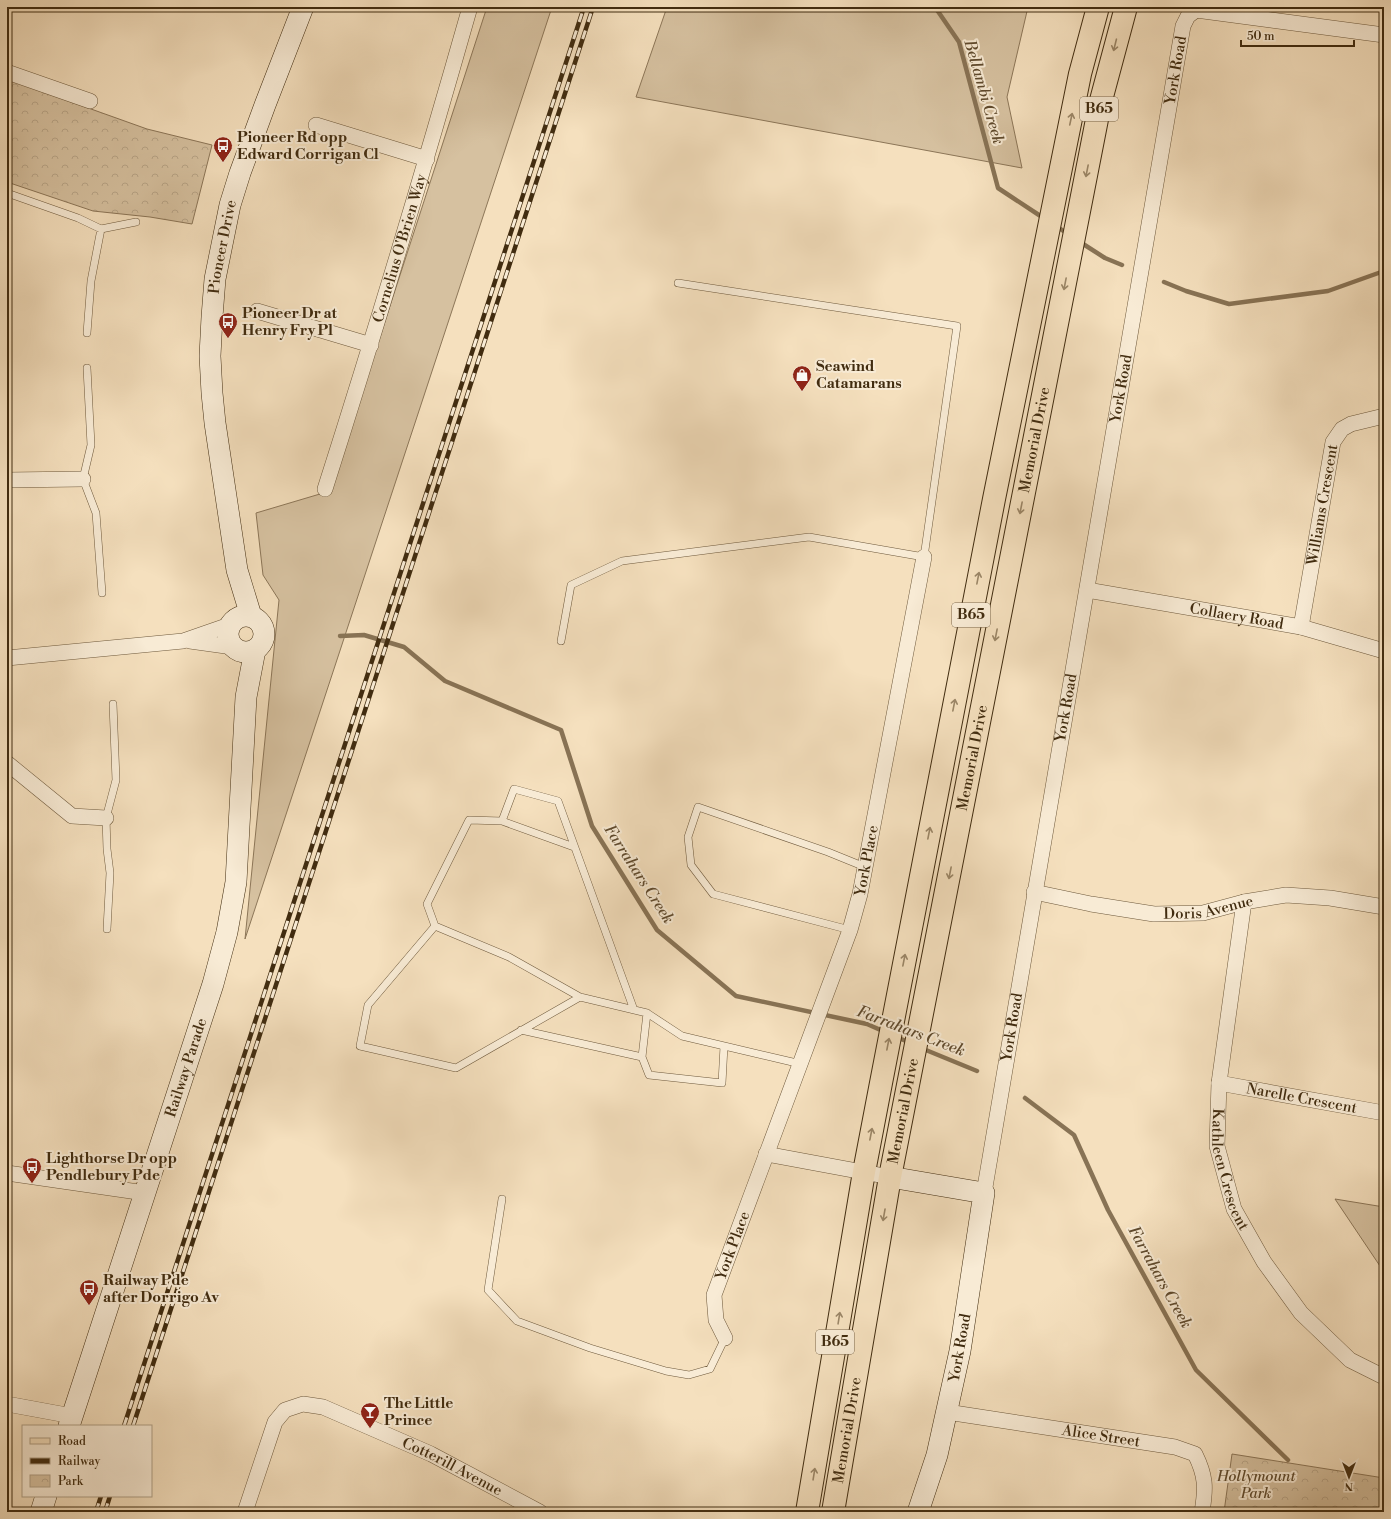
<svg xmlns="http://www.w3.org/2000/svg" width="1391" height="1519" font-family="'Libre Bodoni',serif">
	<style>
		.grass { fill: #d6c1a0; stroke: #8c7658 }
		.park { fill: url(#park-crowns); stroke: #8c7658 }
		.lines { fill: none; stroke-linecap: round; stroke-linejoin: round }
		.stream { stroke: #887355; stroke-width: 4.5 }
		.lane-casing { stroke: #6e593c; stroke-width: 8 }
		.street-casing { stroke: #6e593c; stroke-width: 16 }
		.secondary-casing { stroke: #412c10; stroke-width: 22 }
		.primary-casing { stroke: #412c10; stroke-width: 24 }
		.lane { stroke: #f8ebd5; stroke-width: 7 }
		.street { stroke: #f8ebd5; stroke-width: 15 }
		.secondary { stroke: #f8ebd5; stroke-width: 21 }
		.primary { stroke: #f5e0be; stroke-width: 22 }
		.rail-casing { stroke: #412c10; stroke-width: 4.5 }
		.rail { stroke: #f8ebd5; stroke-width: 3; stroke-dasharray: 9; stroke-linecap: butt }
		.oneway { stroke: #9b8667 }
		.labels { text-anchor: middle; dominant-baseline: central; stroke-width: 4; stroke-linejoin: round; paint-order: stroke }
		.shield { fill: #f8ebd5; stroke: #78654b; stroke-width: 1 }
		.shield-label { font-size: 14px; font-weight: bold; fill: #412c10 }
		.street-label { font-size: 15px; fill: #412c10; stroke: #f8ebd5 }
		.poi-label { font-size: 15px; font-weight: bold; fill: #412c10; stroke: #f8ebd5; text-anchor: start }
		.park-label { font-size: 15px; font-style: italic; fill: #5f4a2d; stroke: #f8ebd5 }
		.water-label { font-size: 16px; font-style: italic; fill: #5f4a2d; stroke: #f8ebd5 }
	</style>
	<defs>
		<pattern id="park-crowns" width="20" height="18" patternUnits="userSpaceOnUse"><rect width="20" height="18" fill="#d6c1a0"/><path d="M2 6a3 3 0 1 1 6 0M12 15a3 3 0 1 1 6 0" fill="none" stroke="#b9a689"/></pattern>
	</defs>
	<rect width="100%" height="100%" fill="#f5e0be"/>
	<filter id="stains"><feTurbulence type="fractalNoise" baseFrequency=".005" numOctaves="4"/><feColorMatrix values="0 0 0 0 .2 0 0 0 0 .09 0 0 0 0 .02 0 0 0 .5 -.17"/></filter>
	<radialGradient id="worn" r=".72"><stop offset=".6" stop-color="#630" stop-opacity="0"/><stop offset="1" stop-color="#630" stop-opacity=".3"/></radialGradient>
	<!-- grass -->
	<path class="grass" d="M487 7H552L245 939 279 600 263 575 256 513 330 491Z
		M667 7H1028L1007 97 1022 168 636 97Z
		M1335 1199 1384 1207V1272Z"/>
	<!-- park -->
	<path class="park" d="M7 79 147 129 212 145 192 224 150 217 93 211 7 182Z
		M1232 1454 1384 1478V1512H1224Z"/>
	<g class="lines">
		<!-- stream -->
		<path class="stream" d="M935 7 959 42 998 188 1045 219
			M1055 225 1069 235
			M1080 242 1105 258 1122 265
			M1164 282 1186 291 1229 304 1328 291 1384 271
			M340 636 364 635 404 647 445 681 561 730 592 826 657 930 736 996 867 1024 885 1032
			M896 1037 911 1043
			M921 1048 977 1071
			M1025 1098 1074 1135 1108 1210 1196 1370 1288 1460"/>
		<defs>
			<path id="lane" d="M7 193 78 218 101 229 136 222
				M87 333 91 281 101 229
				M87 368 91 445 83 479 96 513 102 593
				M561 641 571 585 622 561 809 537 924 557 957 326 678 283
				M502 821 574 847
				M435 926 509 957 580 997 647 1013 682 1036 801 1064
				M107 929 110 873 107 849 106 818 116 780 113 704
				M850 930 713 894 691 865 688 837 698 807 828 852 865 867
				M580 997 456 1068 360 1046 368 1005 435 926 427 904 469 820 502 821 514 789 558 801 634 1010
				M521 1030 642 1057 647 1013
				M642 1057 649 1075 722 1083 724 1046
				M502 1199 488 1290 517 1321 590 1348 666 1371 689 1375 710 1369 725 1338"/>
			<g id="street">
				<path d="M1196 10 1384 35"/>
				<path d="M7 72 90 101"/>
				<path d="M316 125 427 159"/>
				<path d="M257 311 371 345"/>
				<path d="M7 480 83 479"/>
				<path id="s1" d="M325 489C376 329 424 169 470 7"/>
				<path id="s2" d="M1087 590 1301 627 1384 651"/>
				<path id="s3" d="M1301 627 1333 442 1342 429 1351 424 1384 416"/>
				<path d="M190 641 233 647"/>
				<path d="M7 658 183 641 229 625"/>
				<path d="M7 763 72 816 106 818"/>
				<path id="s4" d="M1034 892 1091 904 1154 914 1203 913 1244 902 1286 895 1330 898 1384 907"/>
				<path id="s5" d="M1244 902 1219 1083 1217 1146 1234 1209 1264 1262 1301 1313 1350 1360 1384 1377"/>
				<path id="s6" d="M1219 1083 1384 1113"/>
				<path d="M766 1154 890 1177"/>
				<path d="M7 1173 145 1193"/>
				<path id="s7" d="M984 1193C1048 803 1117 415 1183 26L1188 16 1196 10"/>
				<path id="s8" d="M725 1338 716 1320 714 1295 850 930 860 894 924 557"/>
				<path d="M7 1404 72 1416"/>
				<path id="s9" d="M947 1412 1175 1447 1195 1454C1206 1476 1206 1488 1202 1512"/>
				<path id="s10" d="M245 1512 275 1422 285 1410 303 1404 323 1407 431 1454 540 1512"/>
			</g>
			<g id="secondary">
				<circle cx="246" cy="634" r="18"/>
				<path id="s11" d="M251 616 237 570 215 423 212 393 210 356 212 317 215 279 230 205 240 173 265 105 303 7"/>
				<path d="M890 1177 984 1193 960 1351 937 1455 918 1512"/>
				<path id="s12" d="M69 1426 213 984 227 932 236 882 246 697 255 650"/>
				<path d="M41 1512 46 1496"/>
			</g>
			<g id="primary">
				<path d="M807 1512 864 1172 881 1083 994 499 1080 74 1098 7"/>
				<path id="s13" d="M833 1512 890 1177 1100 104 1126 7"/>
			</g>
		</defs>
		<!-- lane casing -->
		<use href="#lane" class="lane-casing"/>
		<!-- street casing -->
		<use href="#street" class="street-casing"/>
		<!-- secondary casing -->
		<use href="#secondary" class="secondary-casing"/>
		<!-- primary casing -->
		<use href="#primary" class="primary-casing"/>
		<!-- lane -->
		<use href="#lane" class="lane"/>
		<!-- street -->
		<use href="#street" class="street"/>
		<!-- secondary -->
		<use href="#secondary" class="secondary"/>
		<!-- primary -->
		<use href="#primary" class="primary"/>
		<defs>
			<path id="rail" d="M124 1426 584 7
				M133 1426 593 7
				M96 1512 101 1496
				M105 1512 110 1496"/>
		</defs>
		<!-- rail casing -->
		<use href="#rail" class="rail-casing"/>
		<!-- rail -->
		<use href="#rail" class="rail"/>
	</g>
	<!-- one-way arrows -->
	<defs><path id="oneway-shaft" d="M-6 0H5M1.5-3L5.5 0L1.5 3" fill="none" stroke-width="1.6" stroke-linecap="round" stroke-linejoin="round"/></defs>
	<g class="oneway">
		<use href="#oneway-shaft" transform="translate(1115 45) rotate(104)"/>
		<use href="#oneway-shaft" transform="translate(1071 119) rotate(-78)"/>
		<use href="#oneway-shaft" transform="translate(1087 171) rotate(101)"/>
		<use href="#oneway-shaft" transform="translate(1065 284) rotate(101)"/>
		<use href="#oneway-shaft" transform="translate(1021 508) rotate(101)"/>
		<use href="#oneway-shaft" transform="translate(978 578) rotate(-79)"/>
		<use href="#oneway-shaft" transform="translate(996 635) rotate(101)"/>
		<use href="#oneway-shaft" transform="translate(954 705) rotate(-79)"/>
		<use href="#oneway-shaft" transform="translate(929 833) rotate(-79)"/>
		<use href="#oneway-shaft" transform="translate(950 873) rotate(101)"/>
		<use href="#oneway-shaft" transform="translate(904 960) rotate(-79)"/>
		<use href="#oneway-shaft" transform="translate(888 1044) rotate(-79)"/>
		<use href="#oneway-shaft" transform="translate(871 1134) rotate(-79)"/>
		<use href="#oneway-shaft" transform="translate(884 1215) rotate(100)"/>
		<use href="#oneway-shaft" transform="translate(839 1318) rotate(-81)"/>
		<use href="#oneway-shaft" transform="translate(814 1474) rotate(-81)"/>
	</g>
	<!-- icons -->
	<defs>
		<symbol id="bus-pin" viewBox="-11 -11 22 30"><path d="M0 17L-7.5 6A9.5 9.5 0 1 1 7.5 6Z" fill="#8f2418" stroke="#f8ebd5"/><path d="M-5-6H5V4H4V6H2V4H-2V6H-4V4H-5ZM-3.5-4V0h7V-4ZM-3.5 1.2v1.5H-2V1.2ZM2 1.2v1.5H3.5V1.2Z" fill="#fff"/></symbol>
		<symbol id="shop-pin" viewBox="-11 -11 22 30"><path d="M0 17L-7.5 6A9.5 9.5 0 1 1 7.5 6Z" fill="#8f2418" stroke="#f8ebd5"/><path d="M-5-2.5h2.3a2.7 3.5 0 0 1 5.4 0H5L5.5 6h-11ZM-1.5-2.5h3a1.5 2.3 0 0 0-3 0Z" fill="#fff"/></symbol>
		<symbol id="bar-pin" viewBox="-11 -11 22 30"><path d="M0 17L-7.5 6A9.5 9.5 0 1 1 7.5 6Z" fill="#8f2418" stroke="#f8ebd5"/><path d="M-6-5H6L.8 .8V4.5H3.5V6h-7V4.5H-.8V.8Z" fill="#fff"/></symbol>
	</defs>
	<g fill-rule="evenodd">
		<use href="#bus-pin" x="212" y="135" width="22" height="30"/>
		<use href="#bus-pin" x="217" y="311" width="22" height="30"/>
		<use href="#shop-pin" x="791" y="364" width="22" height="30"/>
		<use href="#bus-pin" x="21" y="1156" width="22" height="30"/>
		<use href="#bus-pin" x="78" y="1278" width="22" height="30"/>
		<use href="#bar-pin" x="359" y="1401" width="22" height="30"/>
	</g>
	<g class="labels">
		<!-- shield labels -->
		<g class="shield">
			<rect x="1080" y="97" width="38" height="24" rx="3"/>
			<rect x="952" y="603" width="38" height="24" rx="3"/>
			<rect x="816" y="1330" width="38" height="24" rx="3"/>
		</g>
		<g class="shield-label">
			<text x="1099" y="109">B65</text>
			<text x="971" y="615">B65</text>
			<text x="835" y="1342">B65</text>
		</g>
		<!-- street labels -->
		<g class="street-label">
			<text stroke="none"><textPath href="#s7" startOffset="1139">York Road</textPath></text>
			<text stroke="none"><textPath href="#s11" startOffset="374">Pioneer Drive</textPath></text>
			<text stroke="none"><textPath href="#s1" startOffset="252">Cornelius O'Brien Way</textPath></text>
			<text stroke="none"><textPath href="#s7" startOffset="816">York Road</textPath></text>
			<text stroke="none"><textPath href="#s13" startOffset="1091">Memorial Drive</textPath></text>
			<text stroke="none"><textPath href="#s3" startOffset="124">Williams Crescent</textPath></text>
			<text stroke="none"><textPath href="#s2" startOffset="152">Collaery Road</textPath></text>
			<text stroke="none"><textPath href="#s7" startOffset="492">York Road</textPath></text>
			<text stroke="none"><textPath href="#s13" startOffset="767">Memorial Drive</textPath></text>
			<text stroke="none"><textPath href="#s8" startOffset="506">York Place</textPath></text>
			<text stroke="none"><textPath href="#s4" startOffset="177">Doris Avenue</textPath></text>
			<text stroke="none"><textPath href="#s7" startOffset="168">York Road</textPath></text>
			<text stroke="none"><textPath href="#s12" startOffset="377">Railway Parade</textPath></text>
			<text stroke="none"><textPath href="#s6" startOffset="84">Narelle Crescent</textPath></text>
			<text stroke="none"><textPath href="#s13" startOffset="407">Memorial Drive</textPath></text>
			<text stroke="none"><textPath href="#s5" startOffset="271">Kathleen Crescent</textPath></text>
			<text stroke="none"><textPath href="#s8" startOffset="98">York Place</textPath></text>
			<text transform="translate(960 1348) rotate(-80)">York Road</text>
			<text stroke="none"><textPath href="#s13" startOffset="83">Memorial Drive</textPath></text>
			<text stroke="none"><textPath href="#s9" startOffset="156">Alice Street</textPath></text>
			<text stroke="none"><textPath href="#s10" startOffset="292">Cotterill Avenue</textPath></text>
		</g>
		<!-- poi labels -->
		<g class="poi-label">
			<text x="237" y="137">Pioneer Rd opp<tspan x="237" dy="17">Edward Corrigan Cl</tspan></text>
			<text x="242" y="313">Pioneer Dr at<tspan x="242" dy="17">Henry Fry Pl</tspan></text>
			<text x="816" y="366">Seawind<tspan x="816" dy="17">Catamarans</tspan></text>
			<text x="46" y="1158">Lighthorse Dr opp<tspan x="46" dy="17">Pendlebury Pde</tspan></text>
			<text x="103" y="1280">Railway Pde<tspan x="103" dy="17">after Dorrigo Av</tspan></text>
			<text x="384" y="1403">The Little<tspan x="384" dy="17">Prince</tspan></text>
		</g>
		<!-- park labels -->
		<g class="park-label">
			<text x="1256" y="1476">Hollymount<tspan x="1256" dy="17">Park</tspan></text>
		</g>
		<!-- water labels -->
		<g class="water-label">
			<text transform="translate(984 92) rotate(74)">Bellambi Creek</text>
			<text transform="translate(639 874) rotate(57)">Farrahars Creek</text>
			<text transform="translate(911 1031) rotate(21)">Farrahars Creek</text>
			<text transform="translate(1160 1277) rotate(61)">Farrahars Creek</text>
		</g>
	</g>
	<!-- margin -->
	<rect width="1391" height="1519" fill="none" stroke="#f5e0be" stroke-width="24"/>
	<rect x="8" y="8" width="1375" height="1503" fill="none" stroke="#412c10" stroke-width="2"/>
	<rect x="12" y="12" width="1367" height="1495" fill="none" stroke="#412c10"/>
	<!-- legend -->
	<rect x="22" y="1425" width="130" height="72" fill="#f8ebd5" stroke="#af9f86"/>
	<rect x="30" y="1438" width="20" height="6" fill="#f5e0be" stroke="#af9f86"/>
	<text x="58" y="1445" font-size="12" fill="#412c10">Road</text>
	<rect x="30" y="1458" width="20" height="6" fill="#412c10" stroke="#af9f86"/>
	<text x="58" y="1465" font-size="12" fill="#412c10">Railway</text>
	<rect x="30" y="1475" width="20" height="12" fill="url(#park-crowns)" stroke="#af9f86"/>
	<text x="58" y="1485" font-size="12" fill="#412c10">Park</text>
	<!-- north arrow -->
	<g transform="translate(1349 1477) rotate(180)" stroke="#f8ebd5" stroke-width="3" paint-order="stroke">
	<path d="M0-3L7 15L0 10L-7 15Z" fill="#412c10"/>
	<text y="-6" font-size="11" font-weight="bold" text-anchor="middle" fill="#412c10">N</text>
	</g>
	<!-- scale -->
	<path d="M1241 40v6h113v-6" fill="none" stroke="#412c10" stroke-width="2"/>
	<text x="1247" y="40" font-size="12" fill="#412c10" stroke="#f8ebd5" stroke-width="3" paint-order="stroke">50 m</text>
	<rect width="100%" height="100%" filter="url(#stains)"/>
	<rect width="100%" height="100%" fill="url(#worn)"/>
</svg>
